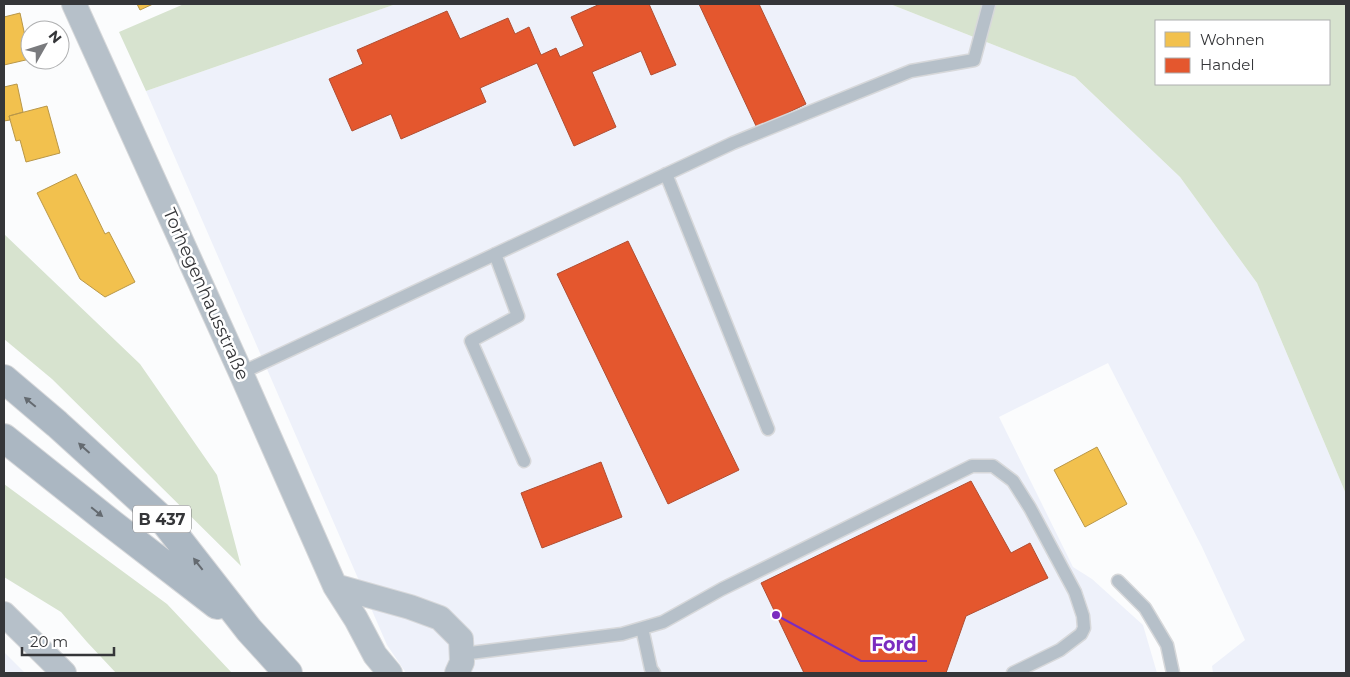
<svg xmlns="http://www.w3.org/2000/svg" width="1350" height="677" font-family="Montserrat,sans-serif">
	<style>
		.built { fill: #eef1fa }
		.green { fill: #d7e3cf; fill-rule: evenodd }
		.homes { fill: #f2c14e; stroke: #b99748 }
		.shops { fill: #e4572e; stroke: #b04d31 }
		.lines { fill: none; stroke-linecap: round; stroke-linejoin: round }
		.lane-casing { stroke: #d7d8da; stroke-width: 15 }
		.street-casing { stroke: #d7d8da; stroke-width: 26 }
		.primary-casing { stroke: #d7d8da; stroke-width: 30 }
		.lane { stroke: #b6c0c9; stroke-width: 12 }
		.street { stroke: #b6c0c9; stroke-width: 24 }
		.primary { stroke: #abb7c2; stroke-width: 28 }
		.oneway { fill: #646a70 }
		.labels { text-anchor: middle; dominant-baseline: central; stroke-width: 5; stroke-linejoin: round; paint-order: stroke }
		.shield { fill: #fff; stroke: #727274; stroke-width: 1 }
		.shield-label { font-size: 16px; font-weight: bold; fill: #353639 }
		.street-label { font-size: 18px; fill: #353639; stroke: #fff }
		.leader { fill: none; stroke: #7b2cbf; stroke-width: 2 }
		.callout-dot { fill: #7b2cbf; stroke: #fff; stroke-width: 2 }
		.callout-label { font-size: 19px; text-anchor: middle; font-weight: bold; fill: #7b2cbf; stroke: #fff; stroke-width: 5; stroke-linejoin: round; paint-order: stroke }
	</style>
	<rect width="100%" height="100%" fill="#fbfcfd"/>
	<!-- built -->
	<path class="built" d="M396 4H890L1075 77 1180 177 1257 283 1346 494V673H1213L1212 666 1245 640 1202 547 1108 363 999 417 1073 567 1092 579 1143 625 1157 673H406L387 645 146 91Z
		M4 652 25 673H4Z"/>
	<!-- green -->
	<path class="green" d="M184 4H396L146 91 119 32Z
		M890 4H1346V494L1257 283 1180 177 1075 77ZM1156 21H1329V84H1156Z
		M4 234 140 364 217 475 241 566 52 379 4 339Z
		M4 484 167 604 232 673H116L87 642 61 612 4 577Z"/>
	<!-- homes -->
	<path class="homes" d="M137 4H153L140 10Z
		M20 13 30 59 4 65V17Z
		M17 84 23 112 9 116 10 120 4 121V87Z
		M47 106 60 153 26 162 20 140 16 141 9 116Z
		M76 174 105 234 109 232 135 282 105 297 80 279 37 193Z
		M1097 447 1127 504 1085 527 1054 470Z"/>
	<!-- shops -->
	<path class="shops" d="M600 4H649L676 65 651 75 641 51 592 72 616 127 574 146 537 63 480 88 486 102 401 139 391 114 352 131 329 79 363 64 357 50 447 11 460 39 508 18 515 34 529 27 541 55 556 48 560 57 584 46 571 17Z
		M699 4H759L806 104 757 128Z
		M628 241 739 470 668 504 557 274Z
		M601 462 622 517 542 548 521 493Z
		M971 481 1011 553 1030 543 1048 578 966 616 946 673H804L761 583Z"/>
	<g class="lines">
		<defs>
			<path id="lane" d="M666 174 768 429
				M495 254 518 316 471 341 524 461
				M241 373 733 143 911 71 974 60 989 4
				M1118 581 1145 608 1167 645 1173 673
				M642 628 651 669 654 673
				M462 654 622 634 663 622 722 589 972 466H993L1013 481 1030 508 1075 592 1083 616 1084 628 1081 634 1060 650 1013 673"/>
			<path id="street" d="M74 4 241 373 335 586 356 619 375 655 390 673
				M335 586 410 607 440 618 461 639 462 662 457 673
				M4 614 64 673"/>
			<path id="primary" d="M4 379 57 424 164 521 249 630 288 673
				M4 438 112 524 217 605"/>
		</defs>
		<!-- lane casing -->
		<use href="#lane" class="lane-casing"/>
		<!-- street casing -->
		<use href="#street" class="street-casing"/>
		<!-- primary casing -->
		<use href="#primary" class="primary-casing"/>
		<!-- lane -->
		<use href="#lane" class="lane"/>
		<!-- street -->
		<use href="#street" class="street"/>
		<!-- primary -->
		<use href="#primary" class="primary"/>
	</g>
	<!-- one-way arrows -->
	<defs><path id="oneway-solid" d="M-6-.8H1V-3.2L6.5 0L1 3.2V.8H-6Z" transform="scale(1.25)"/></defs>
	<g class="oneway">
		<use href="#oneway-solid" transform="translate(30 402) rotate(-140)"/>
		<use href="#oneway-solid" transform="translate(84 448) rotate(-138)"/>
		<use href="#oneway-solid" transform="translate(97 512) rotate(39)"/>
		<use href="#oneway-solid" transform="translate(198 564) rotate(-128)"/>
	</g>
	<g class="labels">
		<!-- shield labels -->
		<rect class="shield" x="133" y="505.5" width="58" height="27" rx="4"/>
		<g class="shield-label">
			<text x="162" y="519">B 437</text>
		</g>
		<!-- street labels -->
		<g class="street-label">
			<text transform="translate(206 294) rotate(66)">Torhegenhausstraße</text>
		</g>
	</g>
	<!-- callouts -->
	<path class="leader" d="M776 615L861 661H927"/>
	<circle class="callout-dot" cx="776" cy="615" r="5"/>
	<g class="callout-label">
		<text x="894" y="651">Ford</text>
	</g>
	<!-- border -->
	<rect width="1350" height="677" fill="none" stroke="#353639" stroke-width="10"/>
	<!-- legend -->
	<rect x="1155" y="20" width="175" height="65" fill="#ffffff" stroke="#aeafb0"/>
	<rect x="1165" y="32" width="25" height="15" fill="#f2c14e" stroke="#aeafb0"/>
	<text x="1200" y="45" font-size="15" fill="#353639">Wohnen</text>
	<rect x="1165" y="58" width="25" height="15" fill="#e4572e" stroke="#aeafb0"/>
	<text x="1200" y="70" font-size="15" fill="#353639">Handel</text>
	<!-- north arrow -->
	<g transform="translate(45 45) rotate(51)"><circle r="24" fill="#ffffff" stroke="#aeafb0"/>
	<path d="M0-4L9 19L0 12L-9 19Z" fill="#7a7b7e"/>
	<text y="-8" font-size="14" font-weight="bold" text-anchor="middle" fill="#353639">N</text>
	</g>
	<!-- scale -->
	<path d="M22 647v8h92v-8" fill="none" stroke="#353639" stroke-width="2.5"/>
	<text x="30" y="647" font-size="15" fill="#353639" stroke="#ffffff" stroke-width="4" paint-order="stroke">20 m</text>
</svg>
